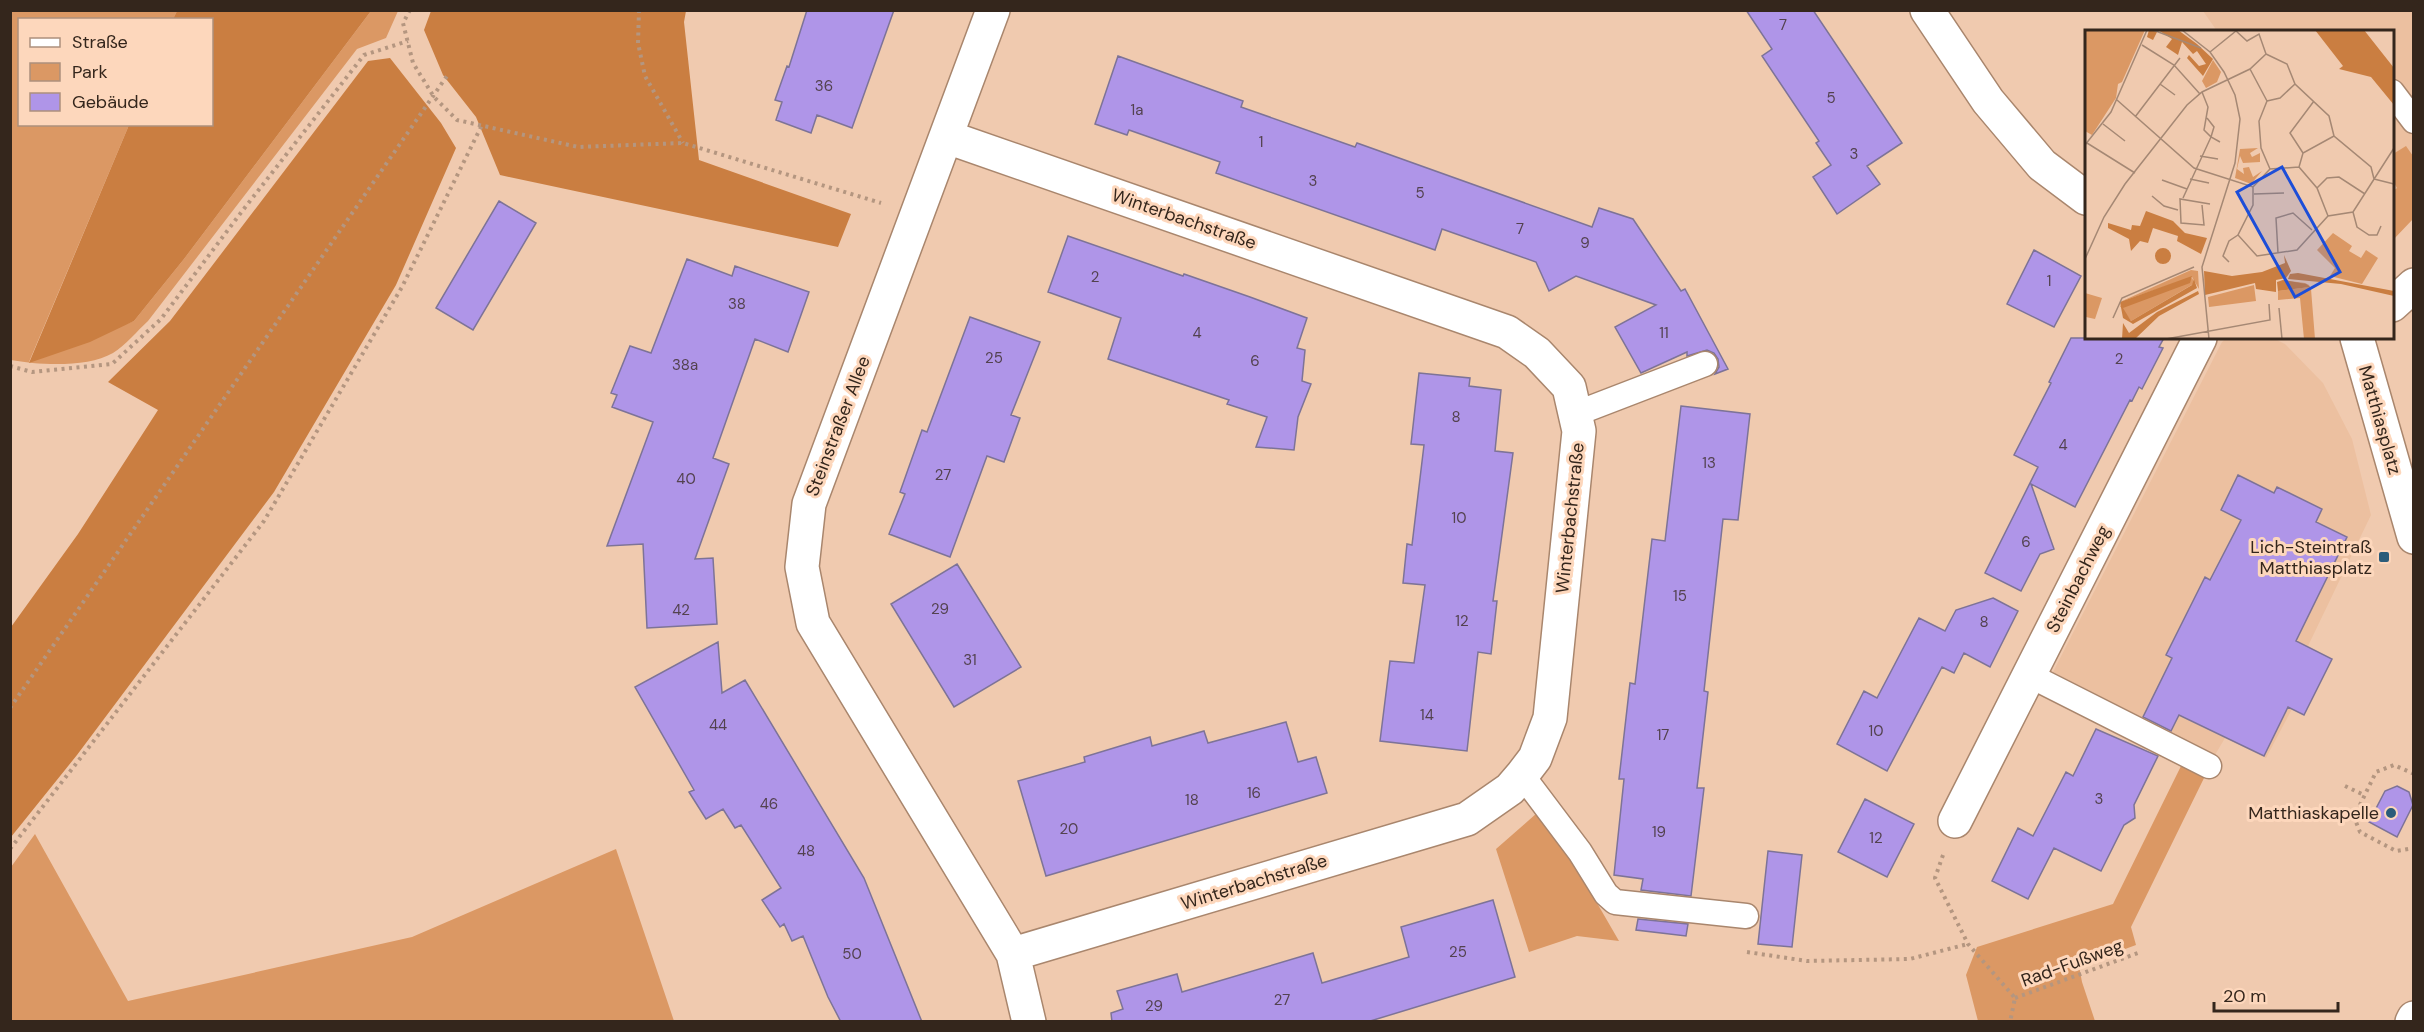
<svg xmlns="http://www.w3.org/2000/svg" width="2424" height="1032" font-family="'DM Sans',sans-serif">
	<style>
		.built { fill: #ecc0a0 }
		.green { fill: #db9864 }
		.forest { fill: #ca7e41 }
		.building { fill: #af95e8; stroke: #7d7397; stroke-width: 1.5 }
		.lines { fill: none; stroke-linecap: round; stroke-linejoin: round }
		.lane-casing { stroke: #a9866d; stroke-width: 27 }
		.street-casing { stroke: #a9866d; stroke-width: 36 }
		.path { stroke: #b49680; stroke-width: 4; stroke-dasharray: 3 4.5; stroke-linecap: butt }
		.lane { stroke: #fff; stroke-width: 24 }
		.street { stroke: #fff; stroke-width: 33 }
		.poi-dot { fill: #2b5c7a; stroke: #fdd7bc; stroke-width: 2 }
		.labels { text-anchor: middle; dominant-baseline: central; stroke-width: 6; stroke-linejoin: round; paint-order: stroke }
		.number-label { font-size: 15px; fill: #53424f }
		.street-label { font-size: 18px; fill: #34261c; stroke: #fdd7bc }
		.poi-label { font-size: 18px; fill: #34261c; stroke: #fdd7bc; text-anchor: end }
		.inset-road { fill: none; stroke: #a58874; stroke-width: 1.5 }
		.view { fill: #1d4ed8; fill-opacity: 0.15; stroke: #1d4ed8; stroke-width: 3 }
		.inset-edge { fill: none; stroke: #34261c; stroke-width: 3 }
	</style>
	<rect width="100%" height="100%" fill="#f0caaf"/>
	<!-- built -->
	<path class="built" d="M2203 11H2413V216L2393 240 2392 32 2217 31Z
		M2227 338H2273L2285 344 2323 383 2352 439 2371 515 2308 646 2332 659 2304 715 2292 709 2266 758 2225 738 2215 755 2053 672 2222 342Z"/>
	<!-- green -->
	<path class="green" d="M10 11H177L173 19 20 20V124L129 125 29 362 134 321 184 259 371 11H398L386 38 357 49 148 321C137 331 126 345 113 353 87 368 39 365 11 360Z
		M2406 146 2413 156V219L2393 240V191L2397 188 2393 181V154Z
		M2183 762 2206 774 2131 927 2136 945 2079 966 2082 982 2095 1021H1978L1966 975 1977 947 2113 904Z
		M1537 813 1557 834 1619 941 1577 936 1529 952 1496 849Z
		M35 834 128 1001 412 937 616 849 674 1021H11V867Z"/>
	<!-- forest -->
	<path class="forest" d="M177 11H371L184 259 134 321 90 342 29 363 129 125 212 124V20L173 19Z
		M431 11H686L684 22 699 160 851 214 838 247 500 175 476 117 443 75 424 30Z
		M390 58 441 123 456 148 396 285 274 492 77 755 11 837V627L78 534 158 410 108 382 170 321 368 61Z"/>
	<!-- building -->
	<path class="building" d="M807 10H894L852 128 817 115 811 133 776 120 782 102 775 100 787 66 789 67Z
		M1746 10H1813L1902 143 1867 166 1880 184 1837 214 1813 177 1831 165 1816 143 1819 141 1762 56 1772 49Z
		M1118 56 1243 101 1241 107 1355 147 1357 143 1592 227 1599 208 1633 219 1681 291 1685 289 1728 369 1715 374 1719 367 1718 359 1714 353 1707 350 1687 356V352L1641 373 1615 327 1656 305 1576 276 1549 291 1536 262 1442 229 1435 250 1216 173 1220 162 1129 130 1127 135 1095 124Z
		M499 201 536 223 473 330 436 308Z
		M1068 236 1183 276 1184 274 1250 297 1307 318 1297 348 1305 350 1302 381 1311 384 1298 417 1294 450 1256 447 1267 417 1227 404 1229 400 1108 359 1121 318 1048 292Z
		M2034 250 2081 276 2054 327 2007 304Z
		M687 259 732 276 735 266 809 292 788 352 755 339 713 458 729 464 695 559 713 558 717 624 647 628 643 544 607 546 653 422 612 407 617 395 611 393 630 346 651 353Z
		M970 317 1040 342 1011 415 1020 418 1004 462 987 456 950 557 889 534 905 494 900 492 922 430 927 432Z
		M2071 338H2164L2159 347 2163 348 2142 389 2139 387 2132 401 2130 400 2075 507 2031 484 2054 549 2040 554 2021 591 1985 573 2038 467 2014 455 2051 383 2049 382Z
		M1419 373 1470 378 1469 386 1501 390 1495 451 1513 453 1493 601H1497L1491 654 1478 652 1467 751 1380 741 1390 661 1414 663 1425 585 1403 583 1407 544 1412 545 1424 445 1411 444Z
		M1681 406 1750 414 1738 520 1723 519 1704 691 1708 692 1697 788H1704L1691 896 1641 890 1643 879 1614 875 1624 779H1619L1630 683 1635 684 1652 539 1665 541Z
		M2238 475 2274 493 2277 487 2322 509 2316 522 2347 537 2296 641 2332 659 2304 715 2288 707 2264 756 2179 715 2171 731 2143 717 2172 658 2166 655 2205 577 2210 580 2241 520 2221 510Z
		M957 564 1021 667 954 707 891 604Z
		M1993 598 2018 611 1990 667 1964 653 1954 673 1942 667 1887 771 1837 744 1864 691 1877 698 1919 618 1945 631 1956 610Z
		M718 642 722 693 745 680 864 878 922 1022H841L828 997 803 936 792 941 784 924 780 927 762 900 781 888 741 825 735 828 723 809 706 819 689 792 694 790 635 687Z
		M1286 722 1298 762 1316 757 1327 793 1046 876 1018 781 1085 762 1084 757 1150 737 1152 746 1204 731 1208 743Z
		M2096 729 2158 756 2134 805 2135 818 2124 825 2101 871 2054 848 2028 899 1992 881 2018 828 2033 836 2066 772 2073 776Z
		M2397 786 2409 792 2413 805 2397 837 2369 822 2385 791Z
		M1865 799 1914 824 1887 877 1838 852Z
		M1768 851 1802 855 1792 947 1758 944Z
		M1493 900 1515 977 1367 1022H1112L1111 1013 1123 1009 1117 991 1177 974 1182 992 1313 953 1322 983 1409 957 1401 927Z
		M1638 919 1688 924 1686 936 1636 930Z"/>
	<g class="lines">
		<defs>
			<path id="lane" d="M2392 92 2414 121
				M1575 414 1705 364
				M2029 675 2209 766
				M1522 775 1580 852 1606 894 1615 902 1746 916"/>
			<path id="street" d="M993 10 809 504 802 567 813 623 1013 954 1029 1022
				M1927 10 1988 101 2042 165 2086 198
				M947 137 1507 332 1537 353 1569 387 1579 431 1550 718 1535 758 1522 775 1510 789 1467 819 1013 954
				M2392 305 2414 285
				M2357 338 2414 537
				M1955 821 2200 338
				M2412 1022 2414 1018"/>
		</defs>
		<!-- lane casing -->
		<use href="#lane" class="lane-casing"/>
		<!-- street casing -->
		<use href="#street" class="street-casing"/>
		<!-- path -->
		<path class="path" d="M410 10 403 23 413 63 434 97 457 120 578 147 683 143 881 203
			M639 10 638 43 645 76 683 143
			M10 366 32 372 112 364 161 319 243 210 364 55 408 41
			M10 708 449 73
			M2414 774 2394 765 2376 772 2354 817 2360 832 2396 851 2414 848
			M2345 786 2364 795
			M10 849 264 521 402 287 482 125
			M1943 855 1935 878 1968 944 2015 998 2010 1022
			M1747 952 1807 961 1910 959 1968 944
			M2015 998 2138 953"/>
		<!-- lane -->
		<use href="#lane" class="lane"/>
		<!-- street -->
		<use href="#street" class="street"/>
	</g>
	<!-- markers -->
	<g class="poi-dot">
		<rect x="2378" y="551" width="12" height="12" rx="3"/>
		<circle cx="2391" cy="813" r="6"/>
	</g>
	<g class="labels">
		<!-- number labels -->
		<g class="number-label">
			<text x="1783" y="25">7</text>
			<text x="824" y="86">36</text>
			<text x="1831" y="98">5</text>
			<text x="1137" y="110">1a</text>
			<text x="1261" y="142">1</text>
			<text x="1854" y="154">3</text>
			<text x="1313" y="181">3</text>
			<text x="1420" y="193">5</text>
			<text x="1520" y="229">7</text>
			<text x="1585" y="243">9</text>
			<text x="1095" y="277">2</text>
			<text x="2049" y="281">1</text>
			<text x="737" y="304">38</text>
			<text x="1197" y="333">4</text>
			<text x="1664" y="333">11</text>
			<text x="994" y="358">25</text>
			<text x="2119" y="359">2</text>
			<text x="1255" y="361">6</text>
			<text x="685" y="365">38a</text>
			<text x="1456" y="417">8</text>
			<text x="2063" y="445">4</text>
			<text x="1709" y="463">13</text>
			<text x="943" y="475">27</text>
			<text x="686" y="479">40</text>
			<text x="1459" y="518">10</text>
			<text x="2026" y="542">6</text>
			<text x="1680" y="596">15</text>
			<text x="940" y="609">29</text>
			<text x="681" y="610">42</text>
			<text x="1462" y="621">12</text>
			<text x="1984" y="622">8</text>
			<text x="970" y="660">31</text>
			<text x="1427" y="715">14</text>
			<text x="718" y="725">44</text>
			<text x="1876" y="731">10</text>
			<text x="1663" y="735">17</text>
			<text x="1254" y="793">16</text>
			<text x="2099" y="799">3</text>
			<text x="1192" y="800">18</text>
			<text x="769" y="804">46</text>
			<text x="1069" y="829">20</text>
			<text x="1659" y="832">19</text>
			<text x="1876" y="838">12</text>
			<text x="806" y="851">48</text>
			<text x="1458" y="952">25</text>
			<text x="852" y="954">50</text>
			<text x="1282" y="1000">27</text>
			<text x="1154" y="1006">29</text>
		</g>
		<!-- street labels -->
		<g class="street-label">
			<text transform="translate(1184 219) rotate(19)">Winterbachstraße</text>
			<text transform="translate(2380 420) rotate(74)">Matthiasplatz</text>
			<text transform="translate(838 426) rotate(-69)">Steinstraßer Allee</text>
			<text transform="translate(1570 518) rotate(-84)">Winterbachstraße</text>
			<text transform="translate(2078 579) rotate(-63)">Steinbachweg</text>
			<text transform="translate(1254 882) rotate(-17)">Winterbachstraße</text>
			<text transform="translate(2072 963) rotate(-20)">Rad-Fußweg</text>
		</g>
		<!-- poi labels -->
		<g class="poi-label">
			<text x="2372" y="547">Lich-Steintraß<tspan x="2372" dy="21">Matthiasplatz</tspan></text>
			<text x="2379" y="813">Matthiaskapelle</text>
		</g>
	</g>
	<!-- overview -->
	<g transform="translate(2085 30)">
		<rect width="309" height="309" fill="#f0caaf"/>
		<path d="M0 0H60L37 52 33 54 31 68 7 105 0 101ZM128 30 136 42 132 52 121 58 117 51ZM173 118 165 123 167 127 175 123V132L158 133 155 126 152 139 159 144 158 138 164 137 168 147 177 141 166 154 150 148 155 119ZM248 203 267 216 264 221 276 228 281 220 293 228 277 254 245 246 250 238 232 220ZM106 240 113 241 114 259 107 247 35 272ZM107 248 110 253 46 291 35 276ZM196 250H202L204 251 220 253 224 255 226 259 230 309H219L215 268 193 270V261L224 257ZM169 255 171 271 124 277 123 267ZM0 263 17 268 10 289 1 287Z" fill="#db9864"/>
		<path d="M64 0H93L112 14 128 29 118 46 102 28 104 25 114 36 121 34 112 21 108 24 97 12 93 25 81 17 87 9 73 0 68 10 62 7ZM230 0H279L309 38V75L286 47 254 39 258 36ZM61 181 88 191 100 203 122 208 116 224 92 211 93 206 68 198 63 213 55 211 46 221 44 209 23 198V193L46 200 47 195 55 196ZM70 226a8 8 0 1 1 16 0a8 8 0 1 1-16 0ZM199 225 206 241 201 248 191 250V262L171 259 170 253 120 265 119 241 147 246 177 242 200 233ZM213 243 309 261V266L256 254 203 249 205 244ZM107 246 105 253 38 278 46 291 107 255 109 249 112 258 48 294 38 288 35 272ZM198 250 221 254 225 257 193 261 192 252ZM113 261 114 264 74 286 50 309H37L38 293 44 303 72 282Z" fill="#ca7e41"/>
		<path class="inset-road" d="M68 0 116 18M97 0 125 22 139 42 150 65 155 89 150 133 117 237 124 309M57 15 89 35 115 64M125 22 151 1 162 11 174 4 181 24M181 24 202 34 210 54 244 86 249 106 286 137 289 149M165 39 182 71M75 54 90 65M32 70 109 138 168 157 185 139 214 137M182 71 174 91 176 118 185 139M182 71 195 68 210 54M50 87 95 28M122 88 129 97 126 107 135 112M18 94 40 111M2 113 50 143M0 115 26 82 62 0M218 123 205 103 229 71M115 126 133 129M105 149 124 153M289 149 309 154M77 150 102 159M168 157V175L153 205 172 226 212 220 243 186 268 182 309 118M232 158 242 148 254 147 280 164M169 164 199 163M67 166 79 176 93 180M98 168 126 107 119 100 123 77 117 62M117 175 119 195 96 193 95 169 125 174M268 182 272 197 284 205H292L296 196M243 186 232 158 214 137 218 123 249 106M193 223 191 188 208 183 227 200M0 229 19 187 40 154 102 75 117 62 165 39 181 24M144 232 138 226 144 211 153 205M194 278 197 309M28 288 37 268 109 237M81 309 185 290 184 274"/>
		<path class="view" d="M197 137 255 242 210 267 152 162Z"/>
		<rect width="309" height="309" class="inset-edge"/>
	</g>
	<!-- border -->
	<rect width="2424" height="1032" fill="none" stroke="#34261c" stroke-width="24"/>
	<!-- legend -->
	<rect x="18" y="18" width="195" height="108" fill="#fdd7bc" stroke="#ad907c" stroke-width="1.5"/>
	<rect x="30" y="38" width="30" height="9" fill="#ffffff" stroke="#ad907c" stroke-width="1.5"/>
	<text x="72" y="48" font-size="18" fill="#34261c">Straße</text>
	<rect x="30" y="63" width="30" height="18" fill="#db9864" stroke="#ad907c" stroke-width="1.5"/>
	<text x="72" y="78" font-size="18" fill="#34261c">Park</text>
	<rect x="30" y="93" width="30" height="18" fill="#af95e8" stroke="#ad907c" stroke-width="1.5"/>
	<text x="72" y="108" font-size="18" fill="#34261c">Gebäude</text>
	<!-- scale -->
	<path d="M2214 1002v9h124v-9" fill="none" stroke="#34261c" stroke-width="3"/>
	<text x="2223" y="1002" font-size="18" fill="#34261c" stroke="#fdd7bc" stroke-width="4.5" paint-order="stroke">20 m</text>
</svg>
